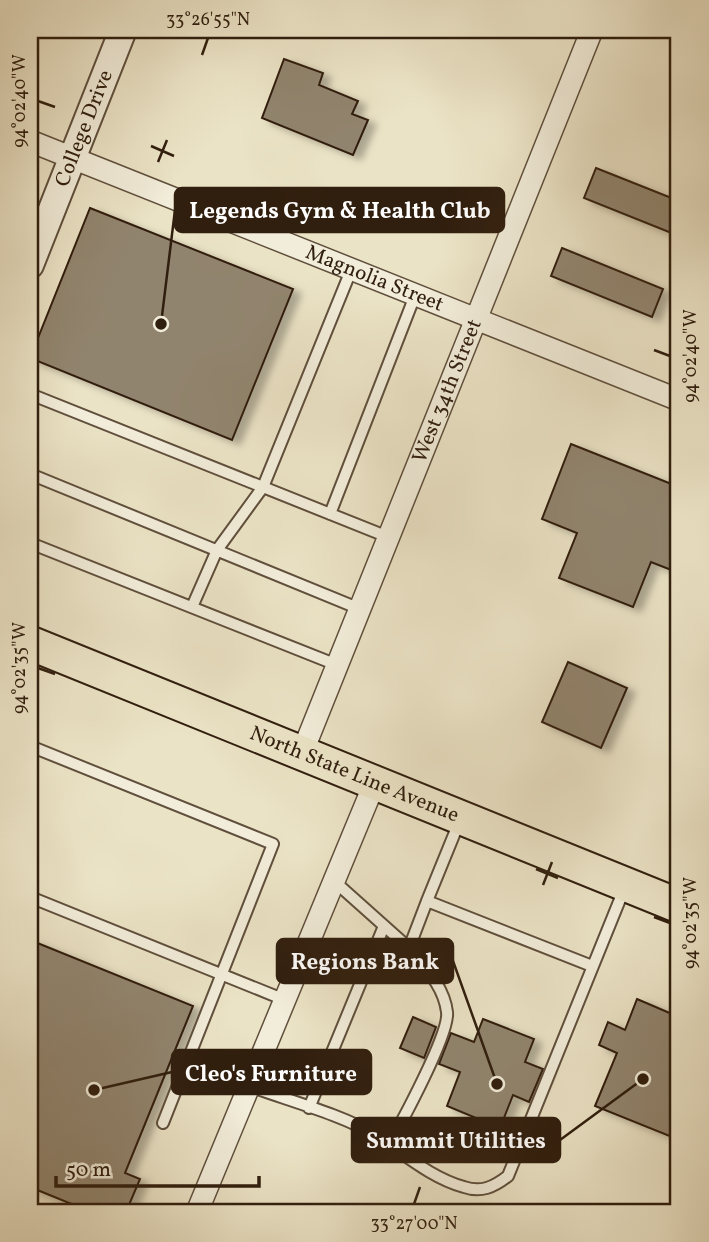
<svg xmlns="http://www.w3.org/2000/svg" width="709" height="1242" font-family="Vollkorn,serif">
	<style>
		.building { fill: #91846e; stroke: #301e0e; stroke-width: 2; filter: url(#shadow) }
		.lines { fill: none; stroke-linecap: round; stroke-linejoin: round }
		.service-casing { stroke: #5f4f3c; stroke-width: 14 }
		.minor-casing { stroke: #5f4f3c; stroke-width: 24 }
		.tertiary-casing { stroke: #5f4f3c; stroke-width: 30 }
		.primary-casing { stroke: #301e0e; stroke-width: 37 }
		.service { stroke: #f2edda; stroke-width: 10 }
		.minor { stroke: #f2edda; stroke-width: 21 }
		.tertiary { stroke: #f2edda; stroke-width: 26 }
		.primary { stroke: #ebe3c6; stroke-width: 33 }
		.ticks { fill: none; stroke: #301e0e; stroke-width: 2.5 }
		.labels { text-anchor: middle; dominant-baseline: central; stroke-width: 5; stroke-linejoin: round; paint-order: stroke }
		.street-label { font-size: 21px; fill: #301e0e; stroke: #f2edda }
		.leader { fill: none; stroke: #301e0e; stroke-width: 2.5 }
		.callout-dot { fill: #301e0e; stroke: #f2edda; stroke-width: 2.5 }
		.callout { fill: #301e0e; stroke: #301e0e; stroke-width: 2.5 }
		.callout-label { font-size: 23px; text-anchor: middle; font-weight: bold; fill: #fff }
		.neatline { fill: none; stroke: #301e0e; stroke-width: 2.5 }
		.ticks-label { font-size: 18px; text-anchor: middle; fill: #301e0e }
	</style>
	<defs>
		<filter id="shadow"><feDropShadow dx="8" dy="4.5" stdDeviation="3.5" flood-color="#0004"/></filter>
	</defs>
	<rect width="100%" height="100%" fill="#ebe3c6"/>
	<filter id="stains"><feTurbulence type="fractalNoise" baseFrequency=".00286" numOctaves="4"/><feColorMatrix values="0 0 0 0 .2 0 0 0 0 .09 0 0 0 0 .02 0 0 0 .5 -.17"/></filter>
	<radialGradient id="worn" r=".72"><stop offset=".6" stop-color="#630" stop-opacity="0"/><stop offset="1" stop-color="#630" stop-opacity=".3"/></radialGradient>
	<!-- building -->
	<path class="building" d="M284 59 323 73 319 85 358 101 352 114 368 120 353 155 262 118Z
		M596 168 679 201V236L584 198Z
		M90 208 293 289 232 440 30 358Z
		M562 248 663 289 652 317 551 276Z
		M571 444 679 487V573L651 562 633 607 559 578 577 533 542 519Z
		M568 662 627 688 601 748 542 722Z
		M30 940 193 1006 125 1173 140 1179 126 1212H91L30 1187Z
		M637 999 679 1017V1120L672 1137 595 1106 617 1053 599 1045 608 1022 625 1030Z
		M413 1017 436 1027 424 1058 400 1048Z
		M483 1019 534 1039 525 1062 543 1069 529 1102 513 1095 500 1128 447 1106 460 1072 439 1064 451 1033 474 1042Z"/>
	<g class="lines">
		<defs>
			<path id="service" d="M30 394 388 537
				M30 474 360 609
				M330 514 416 293
				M30 543 337 665
				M192 607 217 550 263 487 352 268
				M30 746 273 844 163 1123
				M460 820 427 901 592 966
				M334 881 409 948 427 901
				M30 897 285 1000
				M249 1086C284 1099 346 1116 375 1135 403 1153 431 1178 464 1187 481 1193 494 1187 508 1176L625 887
				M309 1108 384 926
				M388 1145C401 1124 450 1033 447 1012 444 986 425 968 409 948"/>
			<g id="minor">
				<path id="s1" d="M30 141 679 400"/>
				<path id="s2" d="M302 753 592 30"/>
				<path d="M197 1212 375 782"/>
			</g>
			<g id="tertiary">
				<path id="s3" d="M30 265 123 30"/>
			</g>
			<g id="primary">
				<path id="s4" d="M30 643 679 906"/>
			</g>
		</defs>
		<!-- service casing -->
		<use href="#service" class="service-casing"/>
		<!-- minor casing -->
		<use href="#minor" class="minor-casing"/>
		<!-- tertiary casing -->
		<use href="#tertiary" class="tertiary-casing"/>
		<!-- primary casing -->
		<use href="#primary" class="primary-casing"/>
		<!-- service -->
		<use href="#service" class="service"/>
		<!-- minor -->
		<use href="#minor" class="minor"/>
		<!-- tertiary -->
		<use href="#tertiary" class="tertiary"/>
		<!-- primary -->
		<use href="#primary" class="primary"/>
	</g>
	<!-- ticks -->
	<path class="ticks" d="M202 55 208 38M38 101 55 107M151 146 174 156M158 162 167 140M654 350 670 356M38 668 55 674M536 869 558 878M543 885 552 862M654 917 670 923M414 1204 420 1187"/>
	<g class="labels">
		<!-- street labels -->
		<g class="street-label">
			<text stroke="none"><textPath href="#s3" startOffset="147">College Drive</textPath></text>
			<text stroke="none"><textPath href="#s1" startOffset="371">Magnolia Street</textPath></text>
			<text stroke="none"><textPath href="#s2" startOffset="390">West 34th Street</textPath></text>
			<text stroke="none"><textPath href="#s4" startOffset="350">North State Line Avenue</textPath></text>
		</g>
	</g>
	<!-- callouts -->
	<path class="leader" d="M161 324L175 210M497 1084L453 961M94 1090L172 1072M643 1079L560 1140"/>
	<g class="callout-dot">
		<circle cx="161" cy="324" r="7"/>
		<circle cx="497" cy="1084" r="7"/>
		<circle cx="94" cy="1090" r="7"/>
		<circle cx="643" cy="1079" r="7"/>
	</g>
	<g class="callout">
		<rect x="175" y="188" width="329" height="44" rx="7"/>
		<rect x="277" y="939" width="176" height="44" rx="7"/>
		<rect x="172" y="1050" width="199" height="44" rx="7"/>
		<rect x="352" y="1118" width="208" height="44" rx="7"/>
	</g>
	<g class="callout-label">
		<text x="340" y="218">Legends Gym &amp; Health Club</text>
		<text x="365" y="969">Regions Bank</text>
		<text x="271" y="1081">Cleo's Furniture</text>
		<text x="456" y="1148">Summit Utilities</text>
	</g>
	<!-- margin -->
	<rect width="709" height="1242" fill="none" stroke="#ebe3c6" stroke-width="77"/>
	<!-- scale -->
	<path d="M56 1176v10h203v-10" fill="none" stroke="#301e0e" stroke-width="3.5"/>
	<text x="66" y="1176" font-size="21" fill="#301e0e" stroke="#f2edda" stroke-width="5" paint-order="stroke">50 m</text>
	<rect x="38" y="38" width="632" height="1166" class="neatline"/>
	<g class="ticks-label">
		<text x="208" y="25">33°26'55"N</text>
		<text transform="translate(19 101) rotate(-90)" y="6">94°02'40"W</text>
		<text transform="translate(690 356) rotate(-90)" y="6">94°02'40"W</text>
		<text transform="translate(19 668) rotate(-90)" y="6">94°02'35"W</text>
		<text transform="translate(690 923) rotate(-90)" y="6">94°02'35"W</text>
		<text x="414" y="1229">33°27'00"N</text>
	</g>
	<rect width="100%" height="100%" filter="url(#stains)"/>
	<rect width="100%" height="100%" fill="url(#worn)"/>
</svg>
